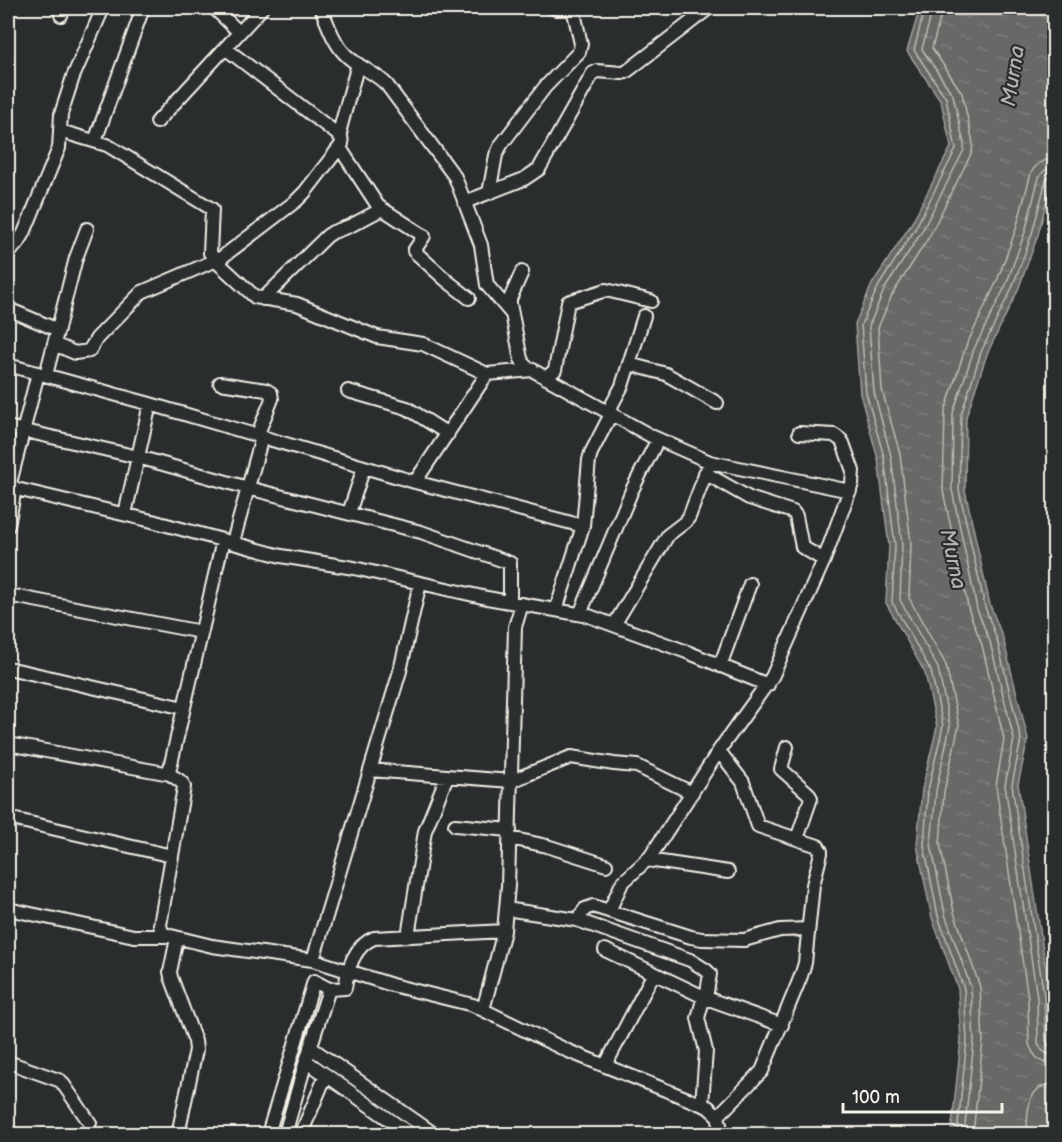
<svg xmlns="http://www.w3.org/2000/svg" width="1062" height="1142" font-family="'Balsamiq Sans',sans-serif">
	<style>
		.water { fill: url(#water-ripples); stroke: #9f9f9a; stroke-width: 1.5 }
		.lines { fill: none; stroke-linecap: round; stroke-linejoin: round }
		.shore { stroke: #bcbab4; stroke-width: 1.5 }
		.minor-casing { stroke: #f4f1e8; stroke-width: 16 }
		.minor { stroke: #2a2d2e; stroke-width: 12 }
		.labels { text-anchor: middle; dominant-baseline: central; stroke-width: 4.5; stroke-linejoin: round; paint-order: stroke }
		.water-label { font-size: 21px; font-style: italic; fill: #b5b3ae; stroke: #2a2d2e }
	</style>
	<defs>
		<pattern id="water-ripples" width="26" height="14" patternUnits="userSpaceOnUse" patternTransform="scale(1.5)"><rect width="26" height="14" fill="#676866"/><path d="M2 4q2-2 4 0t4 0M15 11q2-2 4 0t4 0" fill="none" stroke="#7d7e7c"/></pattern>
	</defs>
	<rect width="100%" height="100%" fill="#2a2d2e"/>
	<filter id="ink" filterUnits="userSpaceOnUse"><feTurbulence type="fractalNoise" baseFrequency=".0167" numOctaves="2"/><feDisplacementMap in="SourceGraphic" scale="12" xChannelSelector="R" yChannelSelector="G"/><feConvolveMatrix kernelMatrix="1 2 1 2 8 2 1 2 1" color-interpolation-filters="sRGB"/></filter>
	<g filter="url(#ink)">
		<!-- water -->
		<path class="water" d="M920 8H1054V171L1038 235 1018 290 987 354 966 417 965 490 990 605 1003 638 1028 739 1018 784 1050 996 1053 1090 1049 1134H951L961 1040 958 989 932 918 917 845 922 789 937 727 925 673 886 603 889 546 878 459 860 394 855 324 872 284 910 226 951 147 941 101 907 51Z"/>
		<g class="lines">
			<!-- shore -->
			<path class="shore" d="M925 8 914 50 946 98 956 149 915 229 878 287 861 325 866 393 884 457 895 545 892 602 931 671 943 726 928 790 924 845 938 916 964 989 967 1040 957 1134
				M933 8 922 49 953 95 964 144V150L921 233 884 290 869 326 874 392 891 456 902 544 900 600 938 668 950 726 936 791 931 844 945 914 971 988 974 1041 964 1134
				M942 8 941 15 932 48 962 93 973 143 972 152 929 237 892 295 878 328 882 390 900 454 911 543 909 598 946 665 959 725 944 792 940 844 954 912 980 987 983 1041 973 1134
				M1054 159C1044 159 1036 164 1031 173L1016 229 997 281 966 346 945 411 943 491 969 611 982 645 1004 739 996 786 1028 998 1029 1044 1033 1053 1037 1058 1045 1063 1054 1064
				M1054 168 1045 170 1039 177 1025 232 1006 285 974 349 953 413 952 490 977 609 990 642 1014 739 1005 785 1037 997 1038 1043C1041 1051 1046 1055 1054 1055
				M1054 175 1050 176 1046 180 1032 234 1012 288 981 352 961 415 959 490 985 607 997 640 1021 739 1012 785 1044 996 1046 1041 1049 1046 1054 1047
				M1027 1134C1027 1113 1026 1085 1054 1084"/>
			<defs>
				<path id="minor" d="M214 8 239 32
					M321 8C327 22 333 42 345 54 357 67 375 72 387 85L455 177 481 245 487 285 511 313
					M553 8 557 9 573 8
					M61 15 64 8
					M225 48 341 137
					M157 122 262 8
					M60 131 107 145 212 209 210 253 216 261 255 297 297 304 377 337 423 344 487 374 533 370
					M95 141 143 8
					M340 148 378 206 424 236 414 251 446 280 469 298
					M489 193 496 155 501 145 545 87 579 52 581 44 573 8
					M465 202 524 179 539 169 593 73 597 71 622 73 626 72 709 8
					M8 254 20 240 24 233 59 148 61 114 73 77 103 8
					M522 272 510 299V304L521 359 525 366 651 436 710 462 850 491
					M263 299 327 236 333 232 350 226 382 209
					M8 309 58 330
					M54 344 75 353 89 351 97 338 142 292 221 258 296 201 305 192 342 144 340 129 358 64
					M629 364 666 374 717 403
					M8 365 150 404 415 482 583 526
					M46 375 76 258 87 229
					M546 378 555 370 568 302 606 290 651 301
					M220 383 266 390 271 393 272 399 257 436
					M348 391 407 408 448 434
					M608 412 622 386 644 316
					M8 427 138 457 248 488 421 532 510 563V602
					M705 473 749 498 793 512 796 516 802 547 824 560
					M415 482 487 374
					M8 487 152 521 281 556 354 568 487 598 589 616 687 652 768 685
					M9 487 38 373
					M349 513 364 467
					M125 514 150 404
					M8 526 15 488
					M223 540 169 772C172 779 182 778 184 787L160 925 161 929 163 933 171 936 212 946 313 960 392 985 473 1005 568 1051 708 1107 718 1116 722 1134
					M233 542 262 437
					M8 595 201 632
					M556 610 583 526 589 460 591 453 611 414
					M580 614 632 490 658 439
					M614 625 668 535 685 522 689 517 710 462
					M720 666 750 584
					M8 668 184 708
					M8 744 170 774
					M787 747 781 769 808 793 811 798 797 839
					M370 770 511 781 571 757 614 764 637 766 692 793
					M8 818 172 856
					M455 825 510 830
					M510 838 547 846 606 865
					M648 860 728 872
					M8 909 134 936H170
					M506 909 577 920 690 960 706 970 710 974 706 998
					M609 911 622 883 650 857 722 746 772 677 824 560 852 484 853 471 843 443 841 440 834 435 799 433
					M577 920 585 909 593 906 691 937 702 939 744 940 780 930 808 929
					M408 936 425 831 447 776
					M177 938 170 972 171 977 195 1041 196 1050 178 1134
					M605 950 706 998 782 1025
					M313 960 400 671 420 583
					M483 1010 504 931 508 886 515 627 522 604
					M310 1047 434 1134
					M306 1061 410 1134
					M8 1062 61 1081 90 1123
					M605 1066 654 973
					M702 1104 706 1051 698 1018 704 996
					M718 1116 762 1071 801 976 805 963 813 885 821 853V851L818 846 758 826 743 782 719 751
					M268 1134 314 981 329 989 345 988C348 968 354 946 374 938L504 931
					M285 1134 306 1061 329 989
					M301 1134 326 1075"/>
			</defs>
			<!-- minor casing -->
			<use href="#minor" class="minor-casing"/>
			<!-- minor -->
			<use href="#minor" class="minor"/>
		</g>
	</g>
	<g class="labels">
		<!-- water labels -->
		<g class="water-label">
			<text transform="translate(1013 76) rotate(-81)">Murna</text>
			<text transform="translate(953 559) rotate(78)">Murna</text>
		</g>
	</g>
	<!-- margin -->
	<rect width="1062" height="1142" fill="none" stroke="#2a2d2e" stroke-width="30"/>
	<rect x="15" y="15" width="1032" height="1112" fill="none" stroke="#f4f1e8" stroke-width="2" filter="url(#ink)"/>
	<!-- scale -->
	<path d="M843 1103v9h159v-9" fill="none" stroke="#f4f1e8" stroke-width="3"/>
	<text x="852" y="1103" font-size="18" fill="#f4f1e8" stroke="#2a2d2e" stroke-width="4.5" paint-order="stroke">100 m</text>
</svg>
